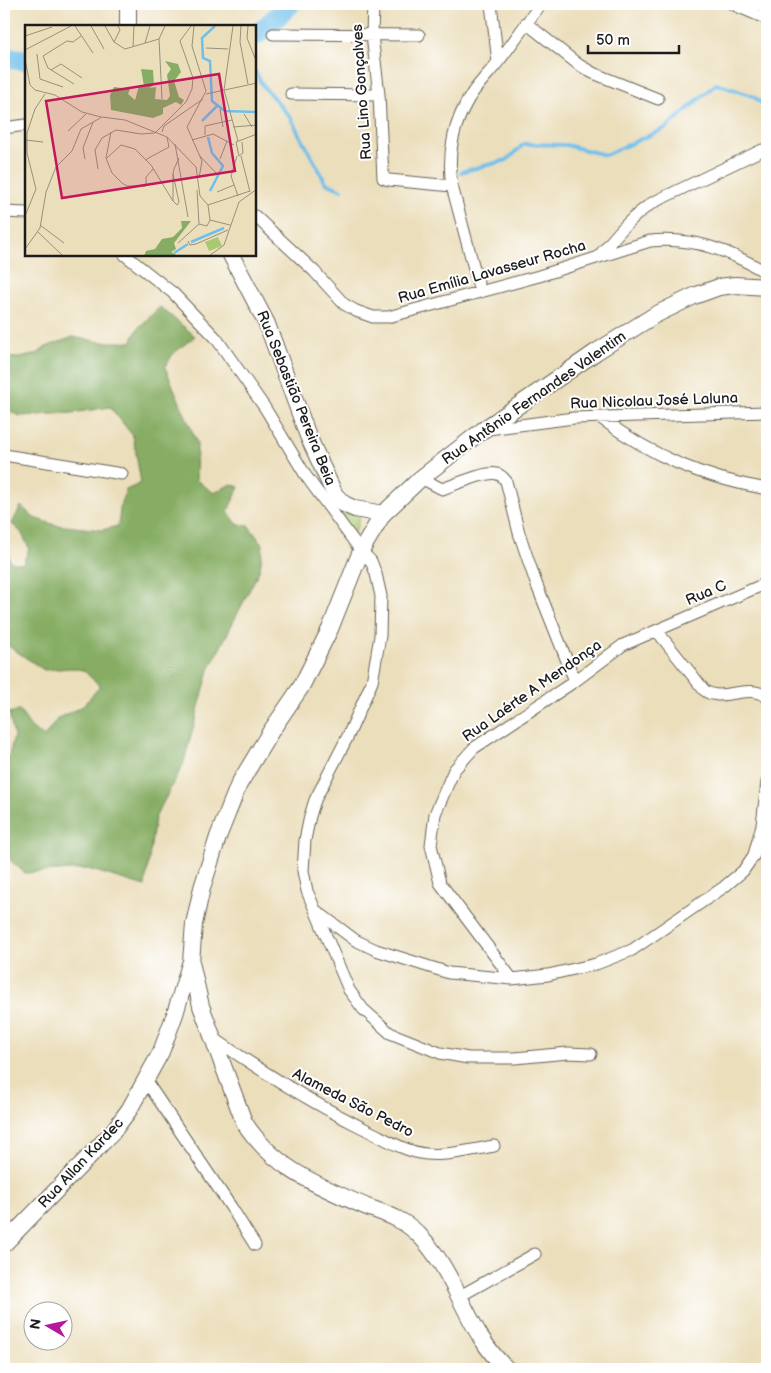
<svg xmlns="http://www.w3.org/2000/svg" width="771" height="1373" font-family="'Balsamiq Sans',sans-serif">
	<style>
		.green { fill: #a8c971; stroke: #627246 }
		.forest { fill: #86ad63; stroke: #516440 }
		.lines { fill: none; stroke-linecap: round; stroke-linejoin: round }
		.stream { stroke: #70bfeb; stroke-width: 4 }
		.river { stroke: #70bfeb; stroke-width: 21 }
		.street-casing { stroke: #646054; stroke-width: 13 }
		.secondary-casing { stroke: #646054; stroke-width: 18 }
		.street { stroke: #fff; stroke-width: 11 }
		.secondary { stroke: #fff; stroke-width: 16 }
		.labels { text-anchor: middle; dominant-baseline: central; stroke-width: 4; stroke-linejoin: round; paint-order: stroke }
		.street-label { font-size: 15px; fill: #1c1c1c; stroke: #fff }
		.inset-river { fill: none; stroke: #70bfeb; stroke-width: 2.5 }
		.inset-road { fill: none; stroke: #98907b; stroke-width: 1 }
		.view { fill: #c2185b; fill-opacity: 0.15; stroke: #c2185b; stroke-width: 2.5 }
		.inset-edge { fill: none; stroke: #1c1c1c; stroke-width: 2.5 }
	</style>
	<rect width="100%" height="100%" fill="#fff"/>
	<filter id="ink" filterUnits="userSpaceOnUse"><feTurbulence type="fractalNoise" baseFrequency=".02" numOctaves="2"/><feDisplacementMap in="SourceGraphic" scale="10" xChannelSelector="R" yChannelSelector="G"/><feConvolveMatrix kernelMatrix="1 2 1 2 8 2 1 2 1" color-interpolation-filters="sRGB"/></filter>
	<filter id="wash" filterUnits="userSpaceOnUse"><feTurbulence type="fractalNoise" baseFrequency=".0096" numOctaves="4" result="noise"/><feDisplacementMap in="SourceGraphic" scale="20" xChannelSelector="R" yChannelSelector="G"/><feGaussianBlur stdDeviation="1.12" result="paint"/><feColorMatrix in="noise" values="0 0 0 0 0 0 0 0 0 0 0 0 0 0 0 0 0 1.4 0 .05"/><feComposite in="paint" operator="in"/></filter>
	<g filter="url(#wash)">
		<rect width="100%" height="100%" fill="#ebdebb"/>
		<!-- green -->
		<path class="green" d="M338 514H361L354 535Z"/>
		<!-- forest -->
		<path class="forest" d="M160 307 195 336 173 354 165 367 197 443 196 480 214 493 231 484 239 487 228 511 237 524 248 525 263 545 260 569 209 670 183 765 155 818 145 886 88 869 25 873 4 855V768L7 764 14 736 9 713 19 710 31 727 44 737 58 718 83 706 100 686 83 670 71 668 44 670 4 643V531L10 562 23 564 29 548 21 532 12 524 21 506 34 518 55 525 102 530 118 526 121 502 126 490 141 483 133 436 110 407 72 413 20 416 4 408V357L19 358 37 354 46 347 73 337 101 342H131L139 327Z"/>
		<g class="lines">
			<!-- stream -->
			<path class="stream" d="M255 71 263 86 290 117 326 183 342 190
				M461 172 507 160 524 144 566 145 605 155 666 128 716 84 753 96 767 108"/>
			<!-- river -->
			<path class="river" d="M255 35 264 29 290 4
				M4 58 26 60"/>
		</g>
	</g>
	<g filter="url(#ink)">
		<g class="lines">
			<defs>
				<path id="street" d="M373 4 372 35 379 95 383 178 389 180 452 186
					M491 4 498 62
					M732 4 767 19
					M526 23 579 65 593 73 658 99
					M273 34 419 35
					M291 94 379 95
					M4 128 26 125
					M4 212 26 213
					M255 216 314 271 344 304 356 311 373 317H388L539 276 650 241C695 237 730 251 767 273
					M125 255 173 293 216 338 265 408 306 476 361 551 371 561 376 574 381 596 380 636 372 682 348 736 315 800 310 816 305 840 303 871 307 891 349 990 363 1009 390 1033 440 1053 468 1058H515L568 1053 591 1054
					M599 256C616 235 629 219 652 203L762 150
					M480 291 452 186C447 153 454 120 473 92 481 81 490 72 498 62 513 43 526 23 541 4
					M599 417C654 457 700 477 767 489
					M488 429 574 418 767 412
					M4 455 122 474
					M421 478 442 489C454 485 486 471 497 474 501 475 503 477 506 481L519 533 536 583 575 681
					M657 631 704 690C721 704 747 682 767 697
					M315 910 355 940 376 950 449 973 512 979 548 975 596 964 632 950 724 887 743 871 754 855 762 825 767 782
					M512 979 440 883 431 845 435 814 454 770 474 748 575 681 623 645 767 583
					M212 1037C265 1074 315 1105 373 1133 389 1141 407 1152 426 1154 448 1156 471 1150 494 1146
					M146 1081 231 1207 255 1245
					M460 1296 535 1254"/>
				<path id="secondary" d="M128 4V26
					M231 255 267 324 308 436 335 495 344 504 355 509 383 514
					M4 1244 111 1134 129 1110 161 1052 175 1014 190 964
					M507 1369C466 1333 457 1271 417 1233 403 1219 386 1214 367 1207 319 1186 274 1169 244 1122L201 1006 191 962 194 924 202 888 218 837 239 784 271 731 301 687 330 629 361 551 383 514 421 478 483 430 596 352 655 315 694 296 719 287 735 285 767 287"/>
			</defs>
			<!-- street casing -->
			<use href="#street" class="street-casing"/>
			<!-- secondary casing -->
			<use href="#secondary" class="secondary-casing"/>
			<!-- street -->
			<use href="#street" class="street"/>
			<!-- secondary -->
			<use href="#secondary" class="secondary"/>
		</g>
	</g>
	<g class="labels">
		<!-- street labels -->
		<g class="street-label">
			<text transform="translate(362 92) rotate(-94)">Rua Lino Gonçalves</text>
			<text transform="translate(492 272) rotate(-16)">Rua Emília Lavasseur Rocha</text>
			<text transform="translate(296 398) rotate(68)">Rua Sebastião Pereira Beia</text>
			<text transform="translate(534 398) rotate(-35)">Rua Antônio Fernandes Valentim</text>
			<text transform="translate(654 401) rotate(-2)">Rua Nicolau José Laluna</text>
			<text transform="translate(706 593) rotate(-23)">Rua C</text>
			<text transform="translate(532 691) rotate(-35)">Rua Laérte A Mendonça</text>
			<text transform="translate(353 1103) rotate(27)">Alameda São Pedro</text>
			<text transform="translate(81 1163) rotate(-47)">Rua Allan Kardec</text>
		</g>
	</g>
	<!-- overview -->
	<g transform="translate(25 25)">
		<rect width="231" height="231" fill="#ebdebb"/>
		<path d="M193 212 197 221 184 226 180 217Z" fill="#a8c971"/>
		<path d="M140 36 153 39 156 47 149 56 154 72 159 75 156 80 151 77 138 83V89L128 93 86 85 85 70 89 62 105 64 103 69 110 75 114 61H119L116 44 128 45 129 60 124 63 131 62 130 74 142 75 145 71 142 50 146 44ZM156 196H166L149 218 151 224 146 227 153 231H119L121 226 130 224 137 214 148 212 157 203Z" fill="#86ad63"/>
		<path class="inset-river" d="M190 1 177 13 178 33 185 36 187 76 200 86 232 87M177 96 193 80M183 112 187 128 198 141 185 166M166 217 199 203M149 228 163 219"/>
		<path class="inset-road" d="M50 1 68 28M66 1 79 24M80 1 89 17 100 24 134 14M169 1 167 21 181 66 162 102 177 136 174 153M208 1 199 65 213 116M216 1 215 17 223 59M223 1 222 13 232 38M0 11 27 2M89 17 95 5 93 1M120 18 125 1M108 22 109 1M181 23 203 24M0 25 46 1M12 29 15 54 38 62M0 34 5 60 10 65 30 70 57 87 76 92M26 45 36 39 57 53M49 59 23 43 18 31 42 16 48 17 56 11M181 69 232 58M137 74 134 14 140 1M195 84 198 102M219 89 227 102M208 102 232 100M43 106 61 89M86 107 81 133 87 148 97 158 102 161H121V152L128 144M137 107 139 101 178 74M180 110V101L207 95M1 115 18 117M167 115 188 109 209 120M217 117 218 128 214 131 211 117 232 109M150 119 163 192M174 130 191 148M212 131 206 151 213 171M216 131 225 167M82 133 96 120 110 124 126 140 148 176M60 134 58 123 68 97M195 134 202 116M120 135 144 122 142 112M73 144 70 125 77 113 91 105 116 109 130 108 161 77 167 64 168 53 155 16 166 1M148 149 154 177 152 180 148 176V149L149 144 154 133M192 167 209 160M0 191 11 164 2 128V108L10 84 20 69M185 195 205 200M174 199 182 201 185 195 183 180M15 200 39 218M13 207 38 231M163 216 165 220 171 219 203 205M153 218 174 199 172 165M0 224 15 203 21 167 31 142 47 126 56 104 77 92 100 95 142 112 171 142 175 171 183 180 225 166M184 231 199 220 214 177 232 164"/>
		<path class="view" d="M194 49 210 146 37 173 21 76Z"/>
		<rect width="231" height="231" class="inset-edge"/>
	</g>
	<!-- margin -->
	<rect width="771" height="1373" fill="none" stroke="#fff" stroke-width="20"/>
	<!-- north arrow -->
	<g transform="translate(48 1326) rotate(279)"><circle r="24" fill="#ffffff" stroke="#a4a4a4"/>
	<path d="M0-4L9 19L0 12L-9 19Z" fill="#b5179e"/>
	<text y="-8" font-size="14" font-weight="bold" text-anchor="middle" fill="#1c1c1c">N</text>
	</g>
	<!-- scale -->
	<path d="M588 45v8h91v-8" fill="none" stroke="#1c1c1c" stroke-width="2.5"/>
	<text x="596" y="45" font-size="15" fill="#1c1c1c" stroke="#ffffff" stroke-width="4" paint-order="stroke">50 m</text>
</svg>
